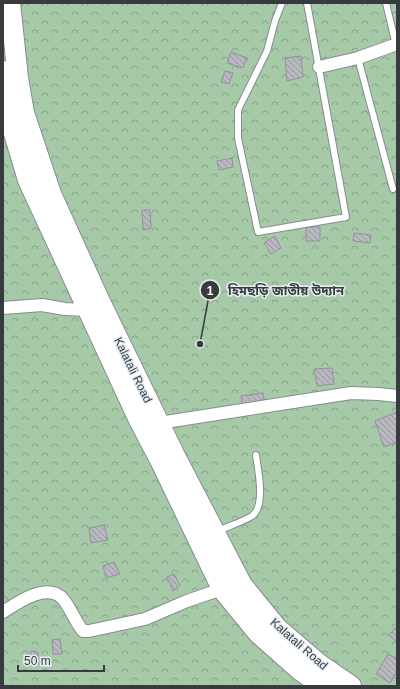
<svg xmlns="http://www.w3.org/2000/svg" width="400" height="689" font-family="Helvetica,'Noto Sans Bengali',sans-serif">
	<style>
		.park { fill: url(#park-crowns) }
		.building { fill: url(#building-back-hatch); stroke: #939199 }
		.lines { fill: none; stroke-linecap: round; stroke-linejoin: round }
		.service-casing { stroke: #868c92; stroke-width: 8 }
		.minor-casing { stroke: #868c92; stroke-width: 14 }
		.trunk-casing { stroke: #868c92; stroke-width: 22 }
		.service { stroke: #fff; stroke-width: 6 }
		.minor { stroke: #fff; stroke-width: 12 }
		.trunk { stroke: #fff; stroke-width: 20 }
		.labels { text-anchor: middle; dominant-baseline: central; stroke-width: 3; stroke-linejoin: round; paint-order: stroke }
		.street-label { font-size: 12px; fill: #383b3e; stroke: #e5edf3 }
		.leader { fill: none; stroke: #383b3e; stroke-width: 1.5 }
		.callout-dot { fill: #383b3e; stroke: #e5edf3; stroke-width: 1.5 }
		.mark-label { font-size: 12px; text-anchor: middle; font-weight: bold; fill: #fff }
		.callout-label { font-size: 13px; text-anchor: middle; font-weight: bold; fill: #383b3e; stroke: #e5edf3; stroke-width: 3; stroke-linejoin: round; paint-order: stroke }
	</style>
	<defs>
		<pattern id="park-crowns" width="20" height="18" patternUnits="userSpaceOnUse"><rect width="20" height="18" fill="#a6c9a7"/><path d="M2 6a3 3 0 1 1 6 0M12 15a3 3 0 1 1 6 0" fill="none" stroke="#88a489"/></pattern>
		<pattern id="building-back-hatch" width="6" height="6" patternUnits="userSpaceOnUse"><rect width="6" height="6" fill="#b9b7bf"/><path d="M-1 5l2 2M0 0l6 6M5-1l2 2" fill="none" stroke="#97969d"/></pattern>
	</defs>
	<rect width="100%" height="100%" fill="#e5edf3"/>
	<!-- park -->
	<path class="park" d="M3 3H397V686H3Z"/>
	<!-- building -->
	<path class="building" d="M231 52 247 58 243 68 227 63Z
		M301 56 303 77 287 81 285 58Z
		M225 71 233 73 229 84 221 82Z
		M232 158 233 167 219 170 217 161Z
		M142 210H150L151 228 143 230Z
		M306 227H320V241H306Z
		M354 233 371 235 370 243 353 241Z
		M275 236 281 248 271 254 264 243Z
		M332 368 334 384 317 386 314 369Z
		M263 393 264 401 242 404 241 396Z
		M397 412V442L384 447 375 421Z
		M104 525 108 540 91 543 89 528Z
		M114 562 120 574 106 578 103 566Z
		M174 574 180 585 173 591 167 577Z
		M397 626V642L389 635Z
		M60 639 62 654H53L52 640Z
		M31 651 38 652V664L27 661Z
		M388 654 397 659V671L390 683 376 674Z"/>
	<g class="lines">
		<defs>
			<path id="service" d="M282 3 275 21 267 51 238 110V138L258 232 346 217 307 3
				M386 3 396 45
				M358 58 393 189
				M218 531C229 526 242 522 252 516 266 506 258 470 256 455"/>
			<path id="minor" d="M319 67 358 58 397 44
				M3 308 42 305 65 309 87 310
				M159 423 351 393 379 394 397 396
				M3 612C16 604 44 583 61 597 69 604 75 622 83 631H89L145 619 187 601 222 589"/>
			<path id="trunk" d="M10 3 18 78 24 113 51 194 101 304 174 454 242 585 277 628 319 664 351 686
				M3 71 8 113 28 180 138 418 160 460 222 589 258 633 301 671 323 686"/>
		</defs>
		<!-- service casing -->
		<use href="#service" class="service-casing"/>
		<!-- minor casing -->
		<use href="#minor" class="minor-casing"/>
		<!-- trunk casing -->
		<use href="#trunk" class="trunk-casing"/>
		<!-- service -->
		<use href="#service" class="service"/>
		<!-- minor -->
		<use href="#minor" class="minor"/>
		<!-- trunk -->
		<use href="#trunk" class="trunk"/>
	</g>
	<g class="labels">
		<!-- street labels -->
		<g class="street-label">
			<text transform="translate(133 370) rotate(64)">Kalatali Road</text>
			<text transform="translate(299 644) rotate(41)">Kalatali Road</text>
		</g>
	</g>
	<!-- callouts -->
	<path class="leader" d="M200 344L210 290"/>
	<g class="callout-dot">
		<circle cx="200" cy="344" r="4"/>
		<circle cx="210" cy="290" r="10"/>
	</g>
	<g class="mark-label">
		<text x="210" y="295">1</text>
	</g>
	<g class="callout-label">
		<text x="286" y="295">হিমছড়ি জাতীয় উদ্যান</text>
	</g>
	<!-- border -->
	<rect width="400" height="689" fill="none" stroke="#383b3e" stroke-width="8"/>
	<!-- scale -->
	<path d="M18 665v6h86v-6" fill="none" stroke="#383b3e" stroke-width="2"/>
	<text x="24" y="665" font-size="12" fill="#383b3e" stroke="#e5edf3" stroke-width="3" paint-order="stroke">50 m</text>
</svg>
